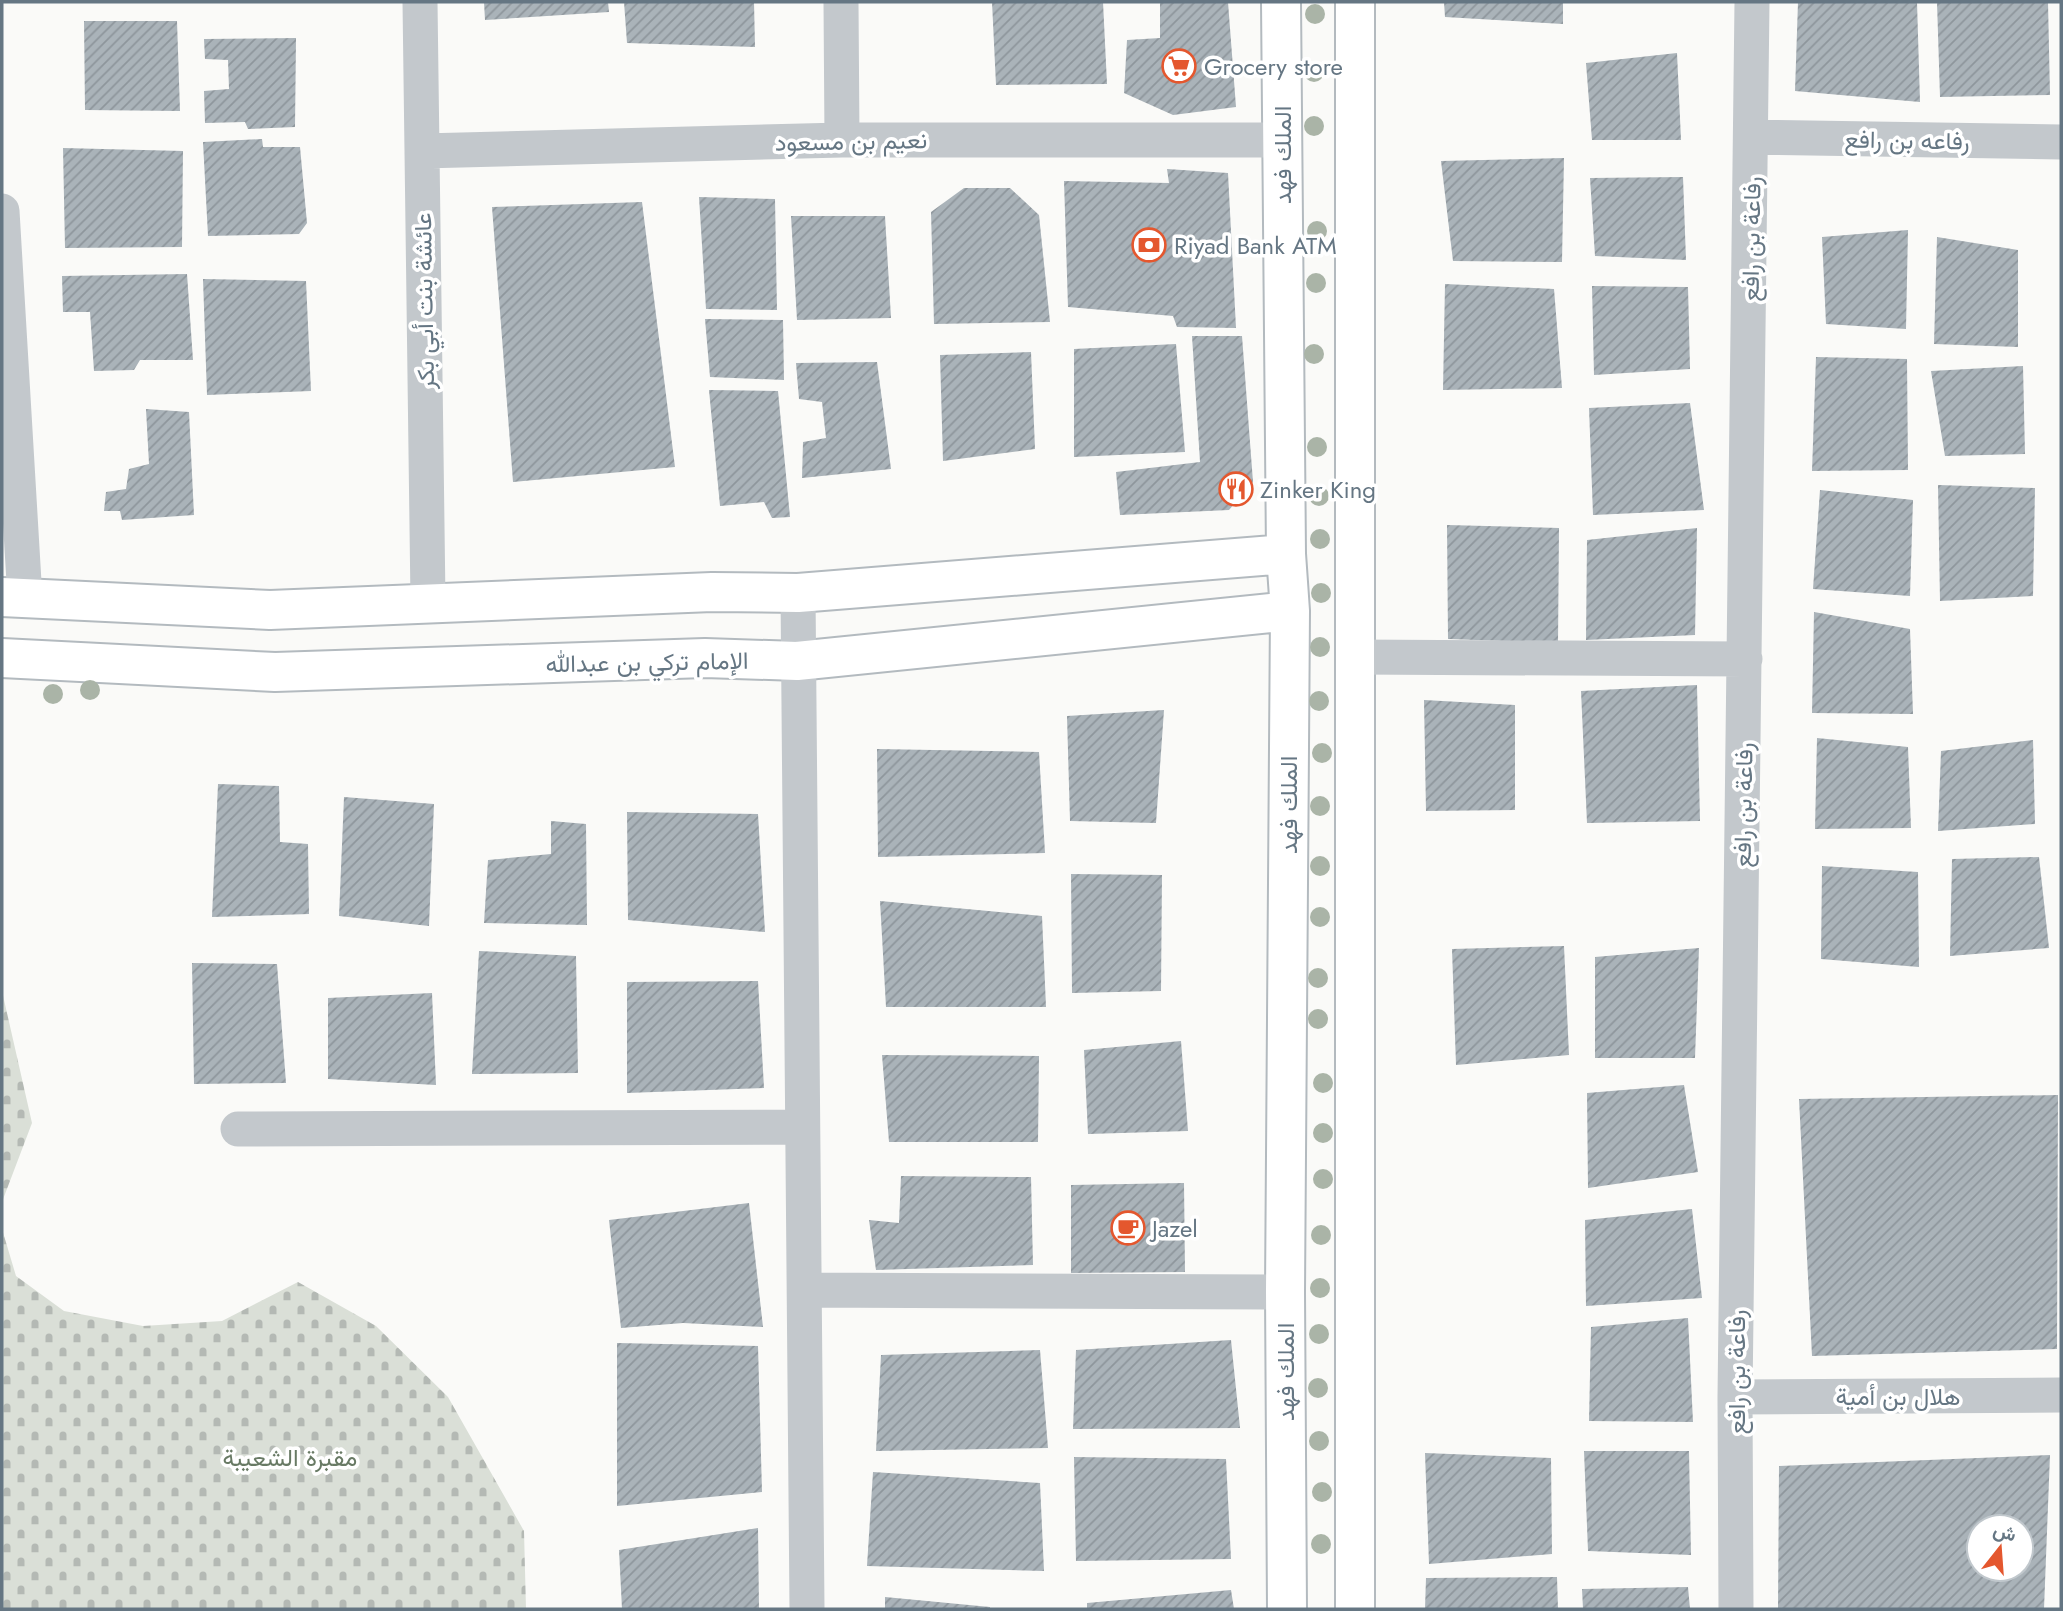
<svg xmlns="http://www.w3.org/2000/svg" width="2063" height="1611" font-family="Jost,Vazirmatn,sans-serif">
	<style>
		.cemetery { fill: url(#cemetery-stones) }
		.building { fill: url(#building-hatch); fill-rule: evenodd }
		.lines { fill: none; stroke-linecap: round; stroke-linejoin: round }
		.secondary-casing { stroke: #b3babf; stroke-width: 42 }
		.street { stroke: #c3c8cc; stroke-width: 35 }
		.secondary { stroke: #fff; stroke-width: 38 }
		.tree { fill: #aab4a7 }
		.labels { text-anchor: middle; dominant-baseline: central; stroke-width: 7; stroke-linejoin: round; paint-order: stroke }
		.poi-label { font-size: 24px; fill: #657683; stroke: #fff; text-anchor: start }
		.street-label { font-size: 24px; fill: #657683; stroke: #fff }
		.park-label { font-size: 24px; fill: #687a64; stroke: #fff }
	</style>
	<defs>
		<pattern id="cemetery-stones" width="16" height="16" patternUnits="userSpaceOnUse" patternTransform="scale(1.75)"><rect width="16" height="16" fill="#dadfd7"/><path d="M2 7V4a2 2 0 0 1 4 0v3zM10 15v-3a2 2 0 0 1 4 0v3z" fill="#b4b9b4"/></pattern>
		<pattern id="building-hatch" width="6" height="6" patternUnits="userSpaceOnUse" patternTransform="scale(1.75)"><rect width="6" height="6" fill="#aab3b9"/><path d="M-1 1l2-2M0 6l6-6M5 7l2-2" fill="none" stroke="#8e969c"/></pattern>
	</defs>
	<rect width="100%" height="100%" fill="#fafaf8"/>
	<!-- cemetery -->
	<path class="cemetery" d="M2 991 32 1123 2 1202Z
		M2 1229 16 1276 64 1311 143 1326 222 1321 298 1282 376 1326 448 1397 524 1531 526 1609H2Z"/>
	<!-- building -->
	<path class="building" d="M484 2H608L609 12 485 20Z
		M624 2H754L755 47 627 43Z
		M992 2H1103L1107 84 996 85Z
		M1160 2H1228L1236 107 1173 115 1124 93 1127 40 1160 38Z
		M1444 2H1563V24L1445 17Z
		M1798 2H1917L1920 102 1795 91Z
		M1937 2H2048L2050 95 1940 97Z
		M84 21H177L180 111 85 110Z
		M296 38 295 127 248 129 245 122 205 123 204 91 229 89 228 60 205 59 204 39Z
		M1677 53 1681 140H1592L1586 63Z
		M262 139 263 147H300L307 223 299 234 208 236 203 142Z
		M63 148 183 151 182 247 65 248Z
		M1564 158 1562 262 1453 261 1441 161Z
		M1167 169 1228 173 1236 328 1177 327 1173 316 1068 307 1064 181 1169 183Z
		M1683 177 1686 260 1595 256 1590 178Z
		M964 188H1010L1039 215 1050 322 934 324 931 212Z
		M699 197 775 199 777 310 706 309Z
		M642 202 675 467 513 482 492 207Z
		M791 216H885L891 318 797 320Z
		M1908 230 1906 329 1826 324 1822 237Z
		M1937 237 2018 250V347L1934 344Z
		M187 274 193 360H140L134 370 94 371 90 312H63L62 276Z
		M203 279 306 281 311 391 207 395Z
		M1445 284 1554 289 1562 388 1443 390Z
		M1592 286 1688 287 1690 369 1594 375Z
		M705 319 783 320 784 380 710 377Z
		M1192 336H1242L1253 482 1229 510 1120 515 1116 472 1200 462Z
		M1176 344 1185 452 1074 457V349Z
		M1031 352 1035 449 943 461 940 355Z
		M1816 357 1907 359 1908 470 1812 471Z
		M877 362 891 469 802 478 803 442 826 438 822 402 799 399 796 363Z
		M2023 366 2025 454 1945 456 1931 371Z
		M709 390 778 391 790 517 772 518 764 502 720 506Z
		M1690 403 1704 510 1593 515 1589 408Z
		M146 409 189 412 194 515 122 520 120 511H104L106 492 126 489 129 469 149 464Z
		M1938 485 2035 488 2033 596 1940 601Z
		M1820 490 1913 500 1910 596 1813 589Z
		M1447 525 1559 528 1558 643 1448 639Z
		M1697 528 1695 635 1586 640 1587 540Z
		M1814 612 1910 629 1913 714 1812 713Z
		M1697 685 1700 821 1587 823 1581 691Z
		M1424 700 1515 705V810L1426 811Z
		M1164 710 1156 823 1070 821 1067 716Z
		M1817 738 1908 747 1911 828 1815 829Z
		M2033 740 2035 824 1938 831 1941 751Z
		M877 749 1039 752 1045 853 878 857Z
		M218 784 279 786 280 842 308 844 309 914 212 917Z
		M344 797 434 804 429 926 339 916Z
		M627 812 758 814 765 932 628 920Z
		M551 821 586 824 587 925 484 923 488 860 551 854Z
		M2039 857 2049 948 1950 956 1952 859Z
		M1822 866 1918 872 1919 967 1821 959Z
		M1071 874 1162 875 1161 991 1072 993Z
		M880 901 1042 916 1046 1007H886Z
		M1564 946 1569 1055 1456 1065 1452 949Z
		M1699 948 1695 1058H1595V957Z
		M479 951 576 956 578 1073 472 1074Z
		M192 963 277 964 286 1083 194 1084Z
		M758 981 764 1088 627 1093V982Z
		M432 993 436 1085 328 1079V998Z
		M1181 1041 1188 1131 1088 1134 1084 1050Z
		M882 1055 1039 1056 1038 1142H889Z
		M1684 1085 1698 1172 1588 1188 1587 1093Z
		M2058 1095 2057 1349 1812 1356 1799 1099Z
		M901 1176 1031 1177 1033 1265 876 1270 869 1220 899 1223Z
		M1184 1183 1185 1272 1071 1273V1185Z
		M749 1203 763 1327 683 1323 621 1328 609 1220Z
		M1692 1209 1702 1298 1586 1306 1585 1220Z
		M1688 1318 1693 1422 1589 1421 1591 1327Z
		M1231 1340 1240 1428 1073 1429 1076 1350Z
		M617 1343 758 1346 762 1492 617 1506Z
		M1040 1350 1048 1448 876 1451 881 1355Z
		M1584 1451H1689L1691 1555 1588 1551Z
		M1425 1453 1551 1458 1552 1554 1429 1564Z
		M2050 1455 2044 1609H1778L1779 1466ZM1979 1527H2021V1569H1979Z
		M1074 1457 1226 1459 1231 1559 1076 1561Z
		M873 1472 1040 1483 1044 1571 867 1566Z
		M758 1528 759 1609H622L619 1550Z
		M1557 1577 1558 1609H1425L1426 1578Z
		M1688 1587 1690 1609H1583L1582 1589Z
		M1231 1590 1234 1609H1087V1603Z
		M885 1597 990 1607V1609H885Z"/>
	<g class="lines">
		<defs>
			<path id="secondary" d="M1281 2 1286 554 1290 611 1285 1292 1287 1609
				M2 597 270 610 712 592 798 593 1286 554
				M2 658 275 672 705 658 797 661 1290 611
				M1355 1609V2"/>
		</defs>
		<!-- secondary casing -->
		<use href="#secondary" class="secondary-casing"/>
		<!-- street -->
		<path class="street" d="M420 2 428 601
			M841 2 842 140
			M1752 137 2061 142
			M422 151 842 140H1281
			M2 211 25 599
			M798 593 807 1609
			M1355 657 1745 659
			M238 1129 802 1127
			M805 1290 1285 1292
			M1735 1397 2061 1395
			M1736 1609 1735 1397 1752 2"/>
		<!-- secondary -->
		<use href="#secondary" class="secondary"/>
	</g>
	<!-- trees -->
	<g class="tree">
		<circle cx="1315" cy="14" r="10"/>
		<circle cx="1314" cy="72" r="10"/>
		<circle cx="1314" cy="126" r="10"/>
		<circle cx="1317" cy="231" r="10"/>
		<circle cx="1316" cy="283" r="10"/>
		<circle cx="1314" cy="354" r="10"/>
		<circle cx="1317" cy="447" r="10"/>
		<circle cx="1319" cy="496" r="10"/>
		<circle cx="1320" cy="539" r="10"/>
		<circle cx="1321" cy="593" r="10"/>
		<circle cx="1320" cy="647" r="10"/>
		<circle cx="90" cy="690" r="10"/>
		<circle cx="53" cy="694" r="10"/>
		<circle cx="1319" cy="701" r="10"/>
		<circle cx="1322" cy="753" r="10"/>
		<circle cx="1320" cy="806" r="10"/>
		<circle cx="1320" cy="866" r="10"/>
		<circle cx="1320" cy="917" r="10"/>
		<circle cx="1318" cy="978" r="10"/>
		<circle cx="1318" cy="1019" r="10"/>
		<circle cx="1323" cy="1083" r="10"/>
		<circle cx="1323" cy="1133" r="10"/>
		<circle cx="1323" cy="1179" r="10"/>
		<circle cx="1321" cy="1235" r="10"/>
		<circle cx="1320" cy="1288" r="10"/>
		<circle cx="1319" cy="1334" r="10"/>
		<circle cx="1318" cy="1388" r="10"/>
		<circle cx="1319" cy="1441" r="10"/>
		<circle cx="1322" cy="1492" r="10"/>
		<circle cx="1321" cy="1544" r="10"/>
	</g>
	<!-- icons -->
	<defs>
		<symbol id="supermarket-ring" viewBox="-11 -11 22 22"><circle r="9.5" fill="#fff" stroke="#e4572e" stroke-width="1.5"/><path d="M-6-5.5h2.5l.6 2H6L4.5 2H-2.5L-4.4-4H-6ZM-1.5 3.2a1.3 1.3 0 1 0 .1 0ZM3 3.2a1.3 1.3 0 1 0 .1 0Z" fill="#e4572e"/></symbol>
		<symbol id="bank-ring" viewBox="-11 -11 22 22"><circle r="9.5" fill="#fff" stroke="#e4572e" stroke-width="1.5"/><path d="M-6-4H6V4H-6ZM0-2.3a2.3 2.3 0 1 0 0 4.6a2.3 2.3 0 1 0 0-4.6Z" fill="#e4572e"/></symbol>
		<symbol id="restaurant-ring" viewBox="-11 -11 22 22"><circle r="9.5" fill="#fff" stroke="#e4572e" stroke-width="1.5"/><path d="M-5-6h1v4h1v-4h1v4h1v-4h1v5L-1.5 .5V6h-2V.5L-5-1ZM5-6V6H3V1.5H1.5Q1.5-4 5-6Z" fill="#e4572e"/></symbol>
		<symbol id="cafe-ring" viewBox="-11 -11 22 22"><circle r="9.5" fill="#fff" stroke="#e4572e" stroke-width="1.5"/><path d="M-5.5-4.5H6V0H3Q3 3.5 0 3.5H-2.5Q-5.5 3.5-5.5 0ZM3-3.2v2h1.7v-2ZM-6 4.5H4V6H-6Z" fill="#e4572e"/></symbol>
	</defs>
	<g fill-rule="evenodd">
		<use href="#supermarket-ring" x="1160" y="47" width="38" height="38"/>
		<use href="#bank-ring" x="1130" y="226" width="38" height="38"/>
		<use href="#restaurant-ring" x="1217" y="470" width="38" height="38"/>
		<use href="#cafe-ring" x="1109" y="1209" width="38" height="38"/>
	</g>
	<g class="labels">
		<!-- poi labels -->
		<g class="poi-label">
			<text x="1204" y="66">Grocery store</text>
			<text x="1174" y="245">Riyad Bank ATM</text>
			<text x="1260" y="489">Zinker King</text>
			<text x="1152" y="1228">Jazel</text>
		</g>
		<!-- street labels -->
		<g class="street-label">
			<text transform="translate(1907 140) rotate(1)">رفاعه بن رافع</text>
			<text transform="translate(851 141) rotate(-1)">نعيم بن مسعود</text>
			<text transform="translate(1282 155) rotate(-90)">الملك فهد</text>
			<text transform="translate(1751 239) rotate(-89)">رفاعة بن رافع</text>
			<text transform="translate(424 301) rotate(-91)">عائشة بنت أبي بكر</text>
			<text transform="translate(647 662) rotate(-1)">الإمام تركي بن عبدالله</text>
			<text transform="translate(1288 805) rotate(-90)">الملك فهد</text>
			<text transform="translate(1743 805) rotate(-89)">رفاعة بن رافع</text>
			<text transform="translate(1285 1372) rotate(-90)">الملك فهد</text>
			<text transform="translate(1736 1372) rotate(-90)">رفاعة بن رافع</text>
			<text x="1898" y="1396">هلال بن أمية</text>
		</g>
		<!-- park labels -->
		<g class="park-label">
			<text x="290" y="1457">مقبرة الشعيبة</text>
		</g>
	</g>
	<!-- border -->
	<rect width="2063" height="1611" fill="none" stroke="#657683" stroke-width="7"/>
	<!-- north arrow -->
	<g transform="translate(2000 1548) rotate(17)"><circle r="33" fill="#ffffff" stroke="#c1c8cd" stroke-width="2"/>
	<path d="M0-5L12 26L0 18L-12 26Z" fill="#e4572e"/>
	<text y="-10" font-size="19" font-weight="bold" text-anchor="middle" fill="#657683">ش</text>
	</g>
</svg>
